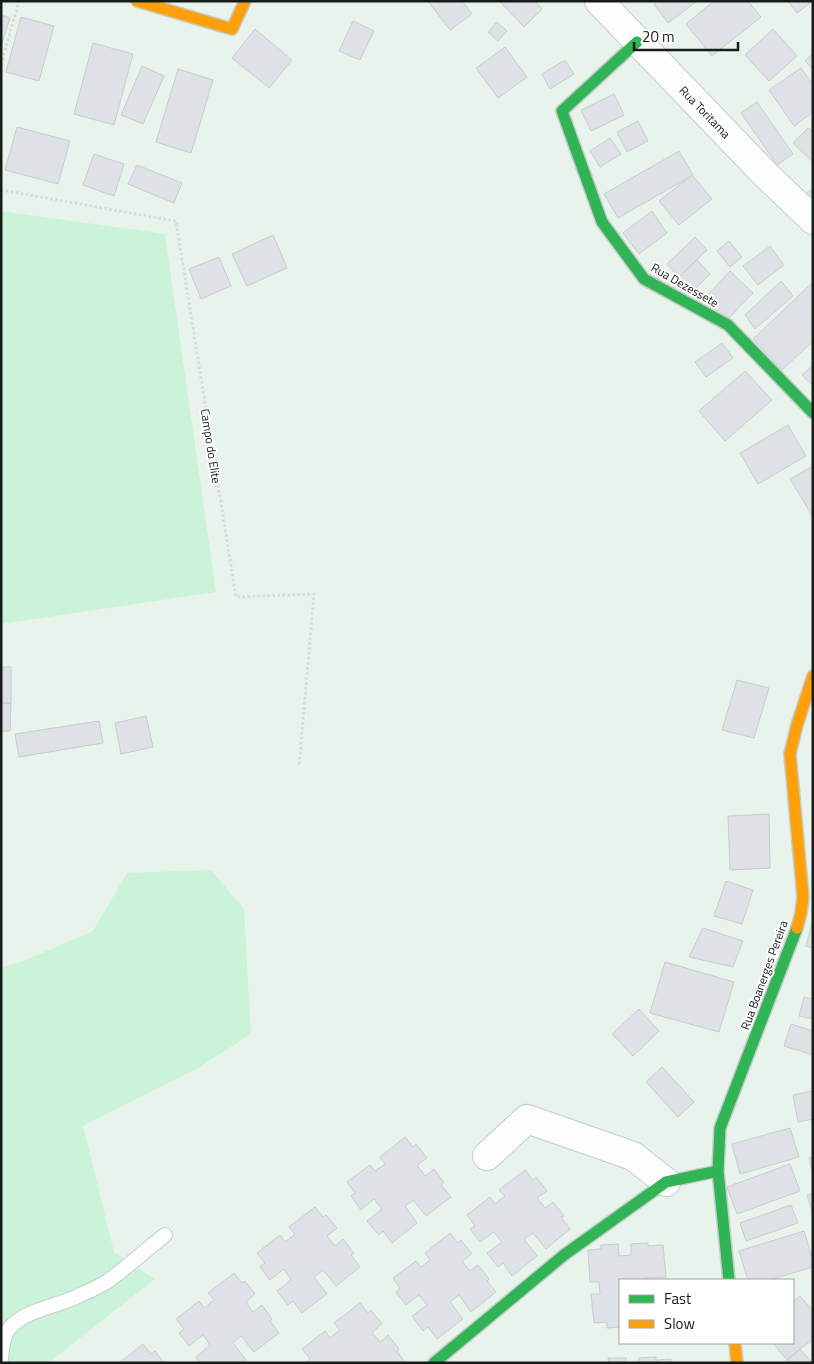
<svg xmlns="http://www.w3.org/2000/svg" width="814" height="1364" font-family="'Titillium Web',sans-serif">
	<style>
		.green { fill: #cbf3da }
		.building { fill: #dee1e6; stroke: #c8cccd }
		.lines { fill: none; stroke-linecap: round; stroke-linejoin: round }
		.lane-casing { stroke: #c5cdc8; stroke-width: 16 }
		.street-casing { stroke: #c5cdc8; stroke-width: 30 }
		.fast-casing { stroke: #c5cdc8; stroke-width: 14 }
		.slow-casing { stroke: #c5cdc8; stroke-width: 14 }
		.path { stroke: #d9dbd9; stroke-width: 3; stroke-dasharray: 2.5 2.5; stroke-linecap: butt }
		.lane { stroke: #fcfdfc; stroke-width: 14 }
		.street { stroke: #fcfdfc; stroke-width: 28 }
		.fast { stroke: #30b455; stroke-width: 11 }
		.slow { stroke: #ff9f0a; stroke-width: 11 }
		.labels { text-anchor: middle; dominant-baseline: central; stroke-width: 4; stroke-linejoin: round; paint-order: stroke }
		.street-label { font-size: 12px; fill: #161c18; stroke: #fefefe }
	</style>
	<rect width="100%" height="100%" fill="#e8f3ec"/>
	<!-- green -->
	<path class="green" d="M1 211 165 234 216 592 1 624Z
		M211 870 244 909 251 1034 198 1068 83 1126 114 1252 155 1279 48 1363H1V967L21 962 93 931 127 873Z"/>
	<!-- building -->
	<path class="building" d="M428 1H462L472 14 450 30Z
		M503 1H535L542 9 524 27 501 3Z
		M657 1H697L668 23 654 4Z
		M714 1H748L761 17 712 56 686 24Z
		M788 1H813L797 13Z
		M1 15 10 18 1 46Z
		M21 17 54 26 39 81 6 72Z
		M353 21 374 31 360 60 339 51Z
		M497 22 507 31 498 41 488 32Z
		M255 29 292 60 269 88 232 58Z
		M773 29 797 56 769 81 745 55Z
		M93 43 133 54 114 125 74 114Z
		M505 47 527 77 498 98 476 68Z
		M813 53V69L805 61Z
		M565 60 574 74 550 89 542 74Z
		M142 66 164 76 143 124 121 115Z
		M801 68 813 85V112L794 126 769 90Z
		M178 69 213 80 191 153 156 142Z
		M614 94 624 115 591 131 581 110Z
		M757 102 793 154 777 165 741 113Z
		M638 121 648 141 627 152 617 132Z
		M17 127 70 141 58 184 5 170Z
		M808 128 813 132V162L793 143Z
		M610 138 621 154 600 167 590 151Z
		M679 151 693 175 618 218 604 194Z
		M94 154 124 164 114 196 83 185Z
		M137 165 182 183 174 203 128 184Z
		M692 175 712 199 679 225 659 201Z
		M813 189V211L802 196Z
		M652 211 667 233 639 254 623 233Z
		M273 235 287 268 247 286 232 254Z
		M695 237 707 250 679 277 667 264Z
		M729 241 742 257 730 267 717 251Z
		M770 246 784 265 758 285 743 266Z
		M219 257 231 286 201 299 189 269Z
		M697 260 710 274 693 291 679 277Z
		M730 271 753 293 726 321 703 300Z
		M781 281 793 296 755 329 745 315Z
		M813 282V341L782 370 753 339Z
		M722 343 733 358 706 377 695 362Z
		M813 365V386L802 375Z
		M745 371 772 400 725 441 699 411Z
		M788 425 806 456 758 484 740 453Z
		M813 466V517L790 479Z
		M1 667H11V703H1Z
		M737 680 769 688 754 738 722 730Z
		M1 703H11L10 731H1Z
		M146 716 153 747 121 754 115 723Z
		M99 721 103 743 19 757 15 734Z
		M769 814 770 868 730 870 728 816Z
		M726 881 753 890 742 924 714 916Z
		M812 923H813V948L806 946Z
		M703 928 743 941 733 967 689 957Z
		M665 962 734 982 719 1032 650 1013Z
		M804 997 813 999V1019L799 1016Z
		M639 1009 659 1031 633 1056 612 1034Z
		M791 1024 813 1031V1055L784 1046Z
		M662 1067 694 1102 678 1117 646 1082Z
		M813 1091V1119L798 1122 793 1095Z
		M790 1128 799 1157 740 1174 732 1144Z
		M405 1137 413 1147 416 1144 427 1158 417 1165 425 1176 434 1169 444 1183 441 1185 451 1197 426 1216 413 1200 405 1206 417 1223 392 1243 383 1231 379 1235 367 1221 382 1209 374 1199 361 1210 351 1196 355 1193 347 1182 370 1165 375 1171 385 1164 380 1157Z
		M813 1157V1174L809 1158Z
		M790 1164 800 1191 737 1214 727 1187Z
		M525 1170 533 1180 536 1177 547 1191 537 1198 545 1208 553 1202 564 1216 561 1217 570 1229 546 1249 533 1233 524 1239 537 1256 512 1276 503 1263 498 1267 487 1253 502 1242 494 1232 480 1242 470 1229 475 1226 467 1215 490 1197 495 1204 505 1196 499 1190Z
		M813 1193V1214L807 1195Z
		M791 1205 798 1223 746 1241 740 1223Z
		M315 1207 323 1217 326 1215 337 1228 327 1236 335 1246 343 1239 354 1253 351 1255 360 1267 336 1286 323 1270 314 1277 327 1294 302 1313 293 1301 288 1305 277 1291 291 1280 284 1269 270 1280 260 1267 265 1263 257 1253 280 1235 285 1242 295 1234 289 1227Z
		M804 1231 813 1261V1267L769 1280H748L739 1251Z
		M450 1233 458 1243 461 1240 472 1254 462 1261 470 1271 478 1265 489 1279 487 1281 496 1292 471 1312 459 1295 450 1302 463 1319 437 1339 428 1327 423 1331 412 1316 427 1305 419 1295 406 1305 396 1292 400 1288 393 1278 416 1261 421 1267 430 1260 425 1253Z
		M648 1243V1246L663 1245 666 1277 645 1278V1280H620V1327L607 1328V1322L594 1323 591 1294H600L599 1282H590L588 1250 601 1249V1245L618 1244 619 1256 631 1255V1244Z
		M234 1273 242 1283 245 1281 255 1294 246 1302 253 1312 262 1305 272 1319 270 1321 279 1333 254 1352 241 1336 233 1343 246 1360 242 1363H200L196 1357 210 1345 203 1335 189 1346 179 1333 184 1329 176 1319 199 1301 204 1308 214 1300 208 1293Z
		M800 1296 813 1311V1339L787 1360 773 1343H793V1302Z
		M360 1303 368 1313 371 1310 382 1324 372 1332 380 1342 388 1335 399 1349 397 1351 405 1363H305L310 1359 302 1349 325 1331 330 1338 340 1330 334 1323Z
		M143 1344 151 1354 155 1351 164 1363H119Z
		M800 1349 812 1363H790L787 1360Z
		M656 1357V1360L671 1359V1363H639V1358Z
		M608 1358H626V1363H609Z"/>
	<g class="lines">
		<defs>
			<path id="lane" d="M1 1360C2 1346 3 1331 16 1322 34 1308 59 1306 80 1295 89 1291 99 1287 108 1281 127 1267 146 1250 165 1235"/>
			<path id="street" d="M599 1 764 173 813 220
				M487 1156 527 1119 633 1156 666 1182"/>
			<path id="fast" d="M637 42 562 111 602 222 644 279 728 325 813 413
				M729 1280 718 1171 720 1128 797 928
				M434 1363 564 1255 666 1182 718 1171"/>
			<path id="slow" d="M137 1 232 29 245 1
				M797 928 801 913 803 897 790 754 797 725 813 676
				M735 1343 737 1363"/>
		</defs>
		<!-- lane casing -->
		<use href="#lane" class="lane-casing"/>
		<!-- street casing -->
		<use href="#street" class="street-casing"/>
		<!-- fast casing -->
		<use href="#fast" class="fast-casing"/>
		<!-- slow casing -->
		<use href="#slow" class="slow-casing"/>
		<!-- path -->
		<path class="path" d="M1 65 19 1
			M1 190 176 221 236 597 314 594 299 767"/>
		<!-- lane -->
		<use href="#lane" class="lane"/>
		<!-- street -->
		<use href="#street" class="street"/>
		<!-- fast -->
		<use href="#fast" class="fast"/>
		<!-- slow -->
		<use href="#slow" class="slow"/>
	</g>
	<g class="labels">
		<!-- street labels -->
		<g class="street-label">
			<text transform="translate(705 112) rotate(46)">Rua Toritama</text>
			<text transform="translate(685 285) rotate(30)">Rua Dezessete</text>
			<text transform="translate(211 446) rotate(81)">Campo do Elite</text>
			<text transform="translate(764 975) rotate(-70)">Rua Boanerges Pereira</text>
		</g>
	</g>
	<!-- border -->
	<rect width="814" height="1364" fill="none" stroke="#161c18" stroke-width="5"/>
	<!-- legend -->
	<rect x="619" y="1279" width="175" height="65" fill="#fefefe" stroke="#a1a4a2"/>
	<rect x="629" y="1295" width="25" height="8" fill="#30b455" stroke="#a1a4a2"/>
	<text x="664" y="1304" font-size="15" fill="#161c18">Fast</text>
	<rect x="629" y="1320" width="25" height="8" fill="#ff9f0a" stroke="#a1a4a2"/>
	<text x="664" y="1329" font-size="15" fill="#161c18">Slow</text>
	<!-- scale -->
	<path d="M634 42v8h104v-8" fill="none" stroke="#161c18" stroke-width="2.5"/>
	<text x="642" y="42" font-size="15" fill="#161c18" stroke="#fefefe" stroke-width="4" paint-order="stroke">20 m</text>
</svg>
